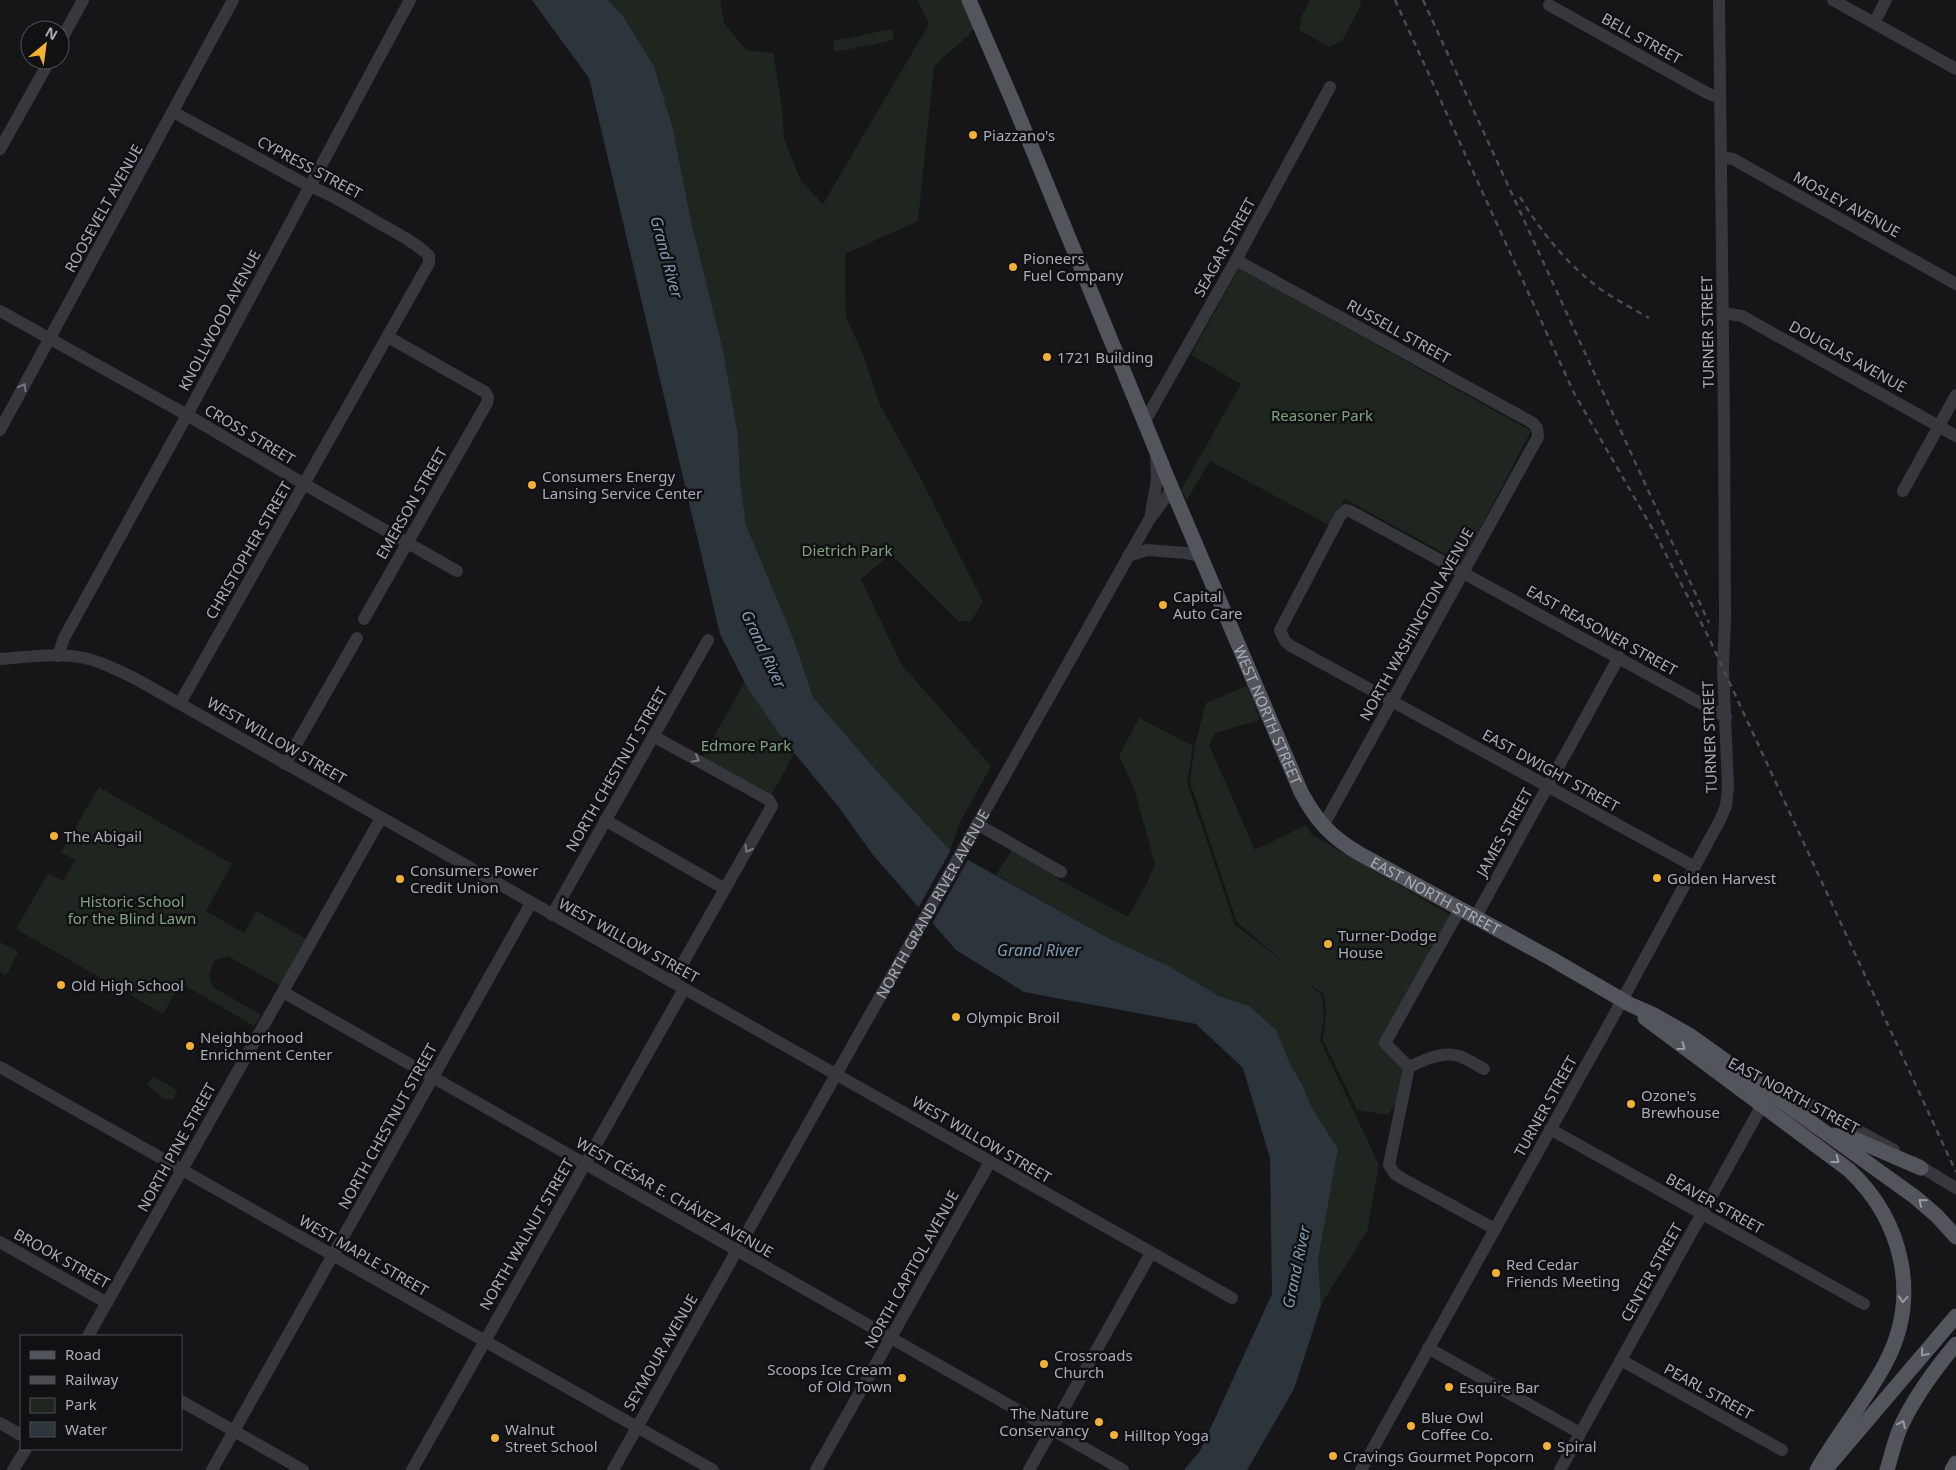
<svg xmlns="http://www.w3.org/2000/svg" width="1956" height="1470" font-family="'Noto Sans',sans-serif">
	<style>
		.green { fill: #1e261f }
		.water { fill: #2c353c }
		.pier { fill: #161618 }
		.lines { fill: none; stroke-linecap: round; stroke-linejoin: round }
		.minor { stroke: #37383d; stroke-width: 12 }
		.major { stroke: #53555c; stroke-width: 15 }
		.rail { stroke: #4a4c52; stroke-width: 2.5; stroke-dasharray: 6 5; stroke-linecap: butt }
		.oneway { stroke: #757881 }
		.oneway2 { stroke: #979ba6 }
		.poi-dot { fill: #f2b134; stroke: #111113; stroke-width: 2 }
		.labels { text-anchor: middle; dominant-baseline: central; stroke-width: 5; stroke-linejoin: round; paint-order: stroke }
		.street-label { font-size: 15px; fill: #a8adb8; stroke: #111113 }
		.poi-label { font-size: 15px; fill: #a8adb8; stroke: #111113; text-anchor: start }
		.park-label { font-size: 15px; fill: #7fa381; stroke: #111113 }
		.water-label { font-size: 16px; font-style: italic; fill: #7f9bb3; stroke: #111113 }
	</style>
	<rect width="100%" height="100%" fill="#161618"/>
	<!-- green -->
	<path class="green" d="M608 0H720L724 23 746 50 773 53 782 108 784 139 801 181 823 204 929 24 917 0H969L978 21 969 35 934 66 918 221 845 254 846 317 863 354 880 405 921 479 983 602 971 621H958L891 554 861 579 901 664 991 766 960 822 950 850 877 771 813 697 792 635 746 525 740 479 738 435 723 350 691 221 673 129 654 66 623 16Z
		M1310 0H1361L1360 7 1342 41 1329 47 1299 30 1301 18Z
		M892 29 894 40 835 52 833 41Z
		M1239 268 1531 431 1462 563 1345 499 1329 525 1210 461 1187 500 1181 490 1241 384 1191 355Z
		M744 683 794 754 770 797 702 758Z
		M1247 686 1260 720 1215 733 1209 745 1255 850 1306 825 1311 834 1450 915 1379 1045 1402 1068 1397 1101 1388 1115 1357 1110 1323 1040 1326 1014 1324 995 1302 977 1322 996 1324 1018 1320 1040 1379 1165 1367 1231 1321 1305 1318 1260 1338 1149 1312 1108 1303 1086 1290 1064 1249 1006 1219 996 1167 965 1110 939 996 875 1013 848 1053 872 1058 879 1128 917 1147 883 1155 864 1134 788 1119 756 1139 718 1193 746 1187 783 1235 925 1284 962 1237 922 1190 782 1195 745 1206 703Z
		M99 787 232 864 206 911 244 933 257 911 309 941 282 987 228 956 214 961 209 975 213 987 261 1015 254 1026 181 983 163 1014 16 929 48 873 63 881 75 860 61 852Z
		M0 942 18 952 6 976 0 972Z
		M153 1076 177 1090 173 1099H164L147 1085Z"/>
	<!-- water -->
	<path class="water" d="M532 0H608L623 16 654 66 673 129 691 221 723 350 738 435 740 479 746 525 792 635 813 697 877 771 950 850 1110 939 1167 965 1219 996 1249 1006 1276 1030 1290 1064 1303 1086 1312 1108 1338 1149 1318 1260 1321 1305 1294 1389 1247 1470H1184L1200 1451 1272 1294 1270 1158 1243 1068 1196 1024 1024 992 956 950 873 855 838 806 786 743 749 691 720 634 589 78Z"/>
	<!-- pier -->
	<path class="pier" d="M952 848 969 858 931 926 917 910Z"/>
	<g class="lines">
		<!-- minor -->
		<g class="minor">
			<path d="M1833 0 1956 69"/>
			<path d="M1549 5 1707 93 1720 98"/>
			<path d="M1874 23 1886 0"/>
			<path d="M60 42 83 0"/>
			<path d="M173 112 309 186C333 195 355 209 377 222 395 232 415 242 429 256V263L180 703"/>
			<path d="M0 149 50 60"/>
			<path d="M1721 157 1733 159 1956 284"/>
			<path d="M1236 260 1533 423 1537 428 1538 437 1323 826"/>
			<path d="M0 311 187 415 311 488 457 571"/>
			<path d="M1723 313 1742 316 1956 436"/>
			<path d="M1145 421 1236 260 1330 87"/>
			<path d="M0 430 233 0"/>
			<path d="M1903 491 1956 395"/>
			<path d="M1151 513 1157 480 1156 456"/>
			<path d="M1128 556 1147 550 1186 553 1201 556"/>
			<path d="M364 619 487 403 488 397 485 392 388 337"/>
			<path d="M58 656 64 638 187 415 410 0"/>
			<path d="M0 659C28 657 58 652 85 658 103 662 119 671 136 679L1232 1298"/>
			<path d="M653 736 769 800 772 806 672 982"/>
			<path d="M285 764 357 638"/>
			<path d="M605 820 725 889"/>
			<path d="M977 824 1061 872"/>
			<path d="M1695 867 1291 646 1285 641 1280 630 1340 516 1346 510 1350 511 1726 717"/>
			<path d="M1460 909 1385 1043 1409 1067 1389 1165 1395 1174 1405 1180 1495 1229"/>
			<path d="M552 915 708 640"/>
			<path d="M1475 918 1619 657"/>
			<path d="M283 992 1123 1470"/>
			<path d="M0 1067 713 1470"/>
			<path d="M1409 1067C1424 1060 1442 1051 1459 1056 1468 1059 1476 1065 1484 1069"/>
			<path d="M1749 1071 1894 1150"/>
			<path d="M1550 1129 1864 1304"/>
			<path d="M1913 1162 1956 1188"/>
			<path d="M0 1242 107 1303"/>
			<path d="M88 1336 381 818"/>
			<path d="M1428 1348 1580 1433"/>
			<path d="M1621 1360 1782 1450"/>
			<path d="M181 1401 303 1470"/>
			<path d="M0 1423 21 1435"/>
			<path d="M13 1470 26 1449"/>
			<path d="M212 1470 531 903"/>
			<path d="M412 1470 684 989"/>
			<path id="s1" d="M613 1470 1149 520 1172 489"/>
			<path d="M816 1470 990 1162"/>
			<path d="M1029 1470 1151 1253"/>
			<path d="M1361 1470 1613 1017 1720 820 1726 806 1728 787 1723 668 1725 619 1724 424 1719 0"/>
			<path d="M1560 1470 1766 1098"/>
		</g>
		<!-- major -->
		<g class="major">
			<path id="s2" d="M969 0 1013 102 1172 489 1301 792C1317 822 1331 837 1360 854L1550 958 1631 1005 1654 1015 1691 1036 1915 1197 1937 1216 1956 1237"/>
			<path d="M1645 1018 1849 1170C1903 1221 1921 1297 1885 1364 1865 1401 1838 1434 1817 1470"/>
			<path d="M1834 1135 1854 1139 1921 1168"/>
			<path d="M1825 1470 1956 1316"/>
			<path d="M1887 1470C1892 1454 1895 1437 1903 1422 1917 1393 1936 1368 1956 1344"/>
			<path d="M1952 1470 1956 1463"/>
		</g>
		<!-- rail -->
		<path class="rail" d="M1395 0 1574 393 1656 535 1708 636 1956 1172
			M1423 0 1709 623
			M1520 197C1541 232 1566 263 1599 288 1614 299 1632 308 1649 318"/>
	</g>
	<!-- one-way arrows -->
	<defs><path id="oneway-chevron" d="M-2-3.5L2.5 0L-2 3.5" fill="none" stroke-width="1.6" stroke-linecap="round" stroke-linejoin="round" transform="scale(1.25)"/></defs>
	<g class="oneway">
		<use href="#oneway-chevron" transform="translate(23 387) rotate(-61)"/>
		<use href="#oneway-chevron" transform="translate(696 759) rotate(29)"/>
		<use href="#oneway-chevron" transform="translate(748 849) rotate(119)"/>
	</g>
	<g class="oneway2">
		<use href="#oneway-chevron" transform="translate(1682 1047) rotate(36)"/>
		<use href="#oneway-chevron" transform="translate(1836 1160) rotate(37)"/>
		<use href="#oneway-chevron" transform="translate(1922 1202) rotate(-141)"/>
		<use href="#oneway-chevron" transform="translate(1903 1299) rotate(94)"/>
		<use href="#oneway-chevron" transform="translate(1924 1353) rotate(130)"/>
		<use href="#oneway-chevron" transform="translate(1902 1424) rotate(-65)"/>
	</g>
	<!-- markers -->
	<g class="poi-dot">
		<circle cx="973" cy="135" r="5"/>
		<circle cx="1013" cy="267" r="5"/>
		<circle cx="1047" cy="357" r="5"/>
		<circle cx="532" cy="485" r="5"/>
		<circle cx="1163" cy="605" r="5"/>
		<circle cx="54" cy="836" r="5"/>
		<circle cx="1657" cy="878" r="5"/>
		<circle cx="400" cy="879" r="5"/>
		<circle cx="1328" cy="944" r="5"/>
		<circle cx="61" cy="985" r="5"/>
		<circle cx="956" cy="1017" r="5"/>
		<circle cx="190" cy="1046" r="5"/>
		<circle cx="1631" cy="1104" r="5"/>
		<circle cx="1496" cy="1273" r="5"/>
		<circle cx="1044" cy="1364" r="5"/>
		<circle cx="902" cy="1378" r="5"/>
		<circle cx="1449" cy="1387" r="5"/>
		<circle cx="1099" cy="1422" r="5"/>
		<circle cx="1411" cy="1426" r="5"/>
		<circle cx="1114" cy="1435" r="5"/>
		<circle cx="495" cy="1438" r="5"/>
		<circle cx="1547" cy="1446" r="5"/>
		<circle cx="1333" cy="1456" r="5"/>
	</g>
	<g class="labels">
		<!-- street labels -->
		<g class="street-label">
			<text transform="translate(1642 38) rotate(29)">BELL STREET</text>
			<text transform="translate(310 167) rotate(28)">CYPRESS STREET</text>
			<text transform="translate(1847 204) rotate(29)">MOSLEY AVENUE</text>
			<text transform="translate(103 208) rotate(-61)">ROOSEVELT AVENUE</text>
			<text transform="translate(1224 247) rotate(-61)">SEAGAR STREET</text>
			<text transform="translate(219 320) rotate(-62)">KNOLLWOOD AVENUE</text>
			<text transform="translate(1399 331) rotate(29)">RUSSELL STREET</text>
			<text transform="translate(1707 332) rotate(-91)">TURNER STREET</text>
			<text transform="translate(1848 356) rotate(29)">DOUGLAS AVENUE</text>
			<text transform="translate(250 434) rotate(31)">CROSS STREET</text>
			<text transform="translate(411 503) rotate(-60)">EMERSON STREET</text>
			<text transform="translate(248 550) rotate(-60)">CHRISTOPHER STREET</text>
			<text transform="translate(1416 624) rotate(-61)">NORTH WASHINGTON AVENUE</text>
			<text transform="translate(1602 630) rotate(29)">EAST REASONER STREET</text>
			<text stroke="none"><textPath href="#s2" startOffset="775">WEST NORTH STREET</textPath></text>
			<text transform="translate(1709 737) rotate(-92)">TURNER STREET</text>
			<text transform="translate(277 740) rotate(30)">WEST WILLOW STREET</text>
			<text transform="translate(616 769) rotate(-60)">NORTH CHESTNUT STREET</text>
			<text transform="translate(1551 770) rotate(29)">EAST DWIGHT STREET</text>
			<text transform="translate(1504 832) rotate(-61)">JAMES STREET</text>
			<text stroke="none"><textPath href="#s2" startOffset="1032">EAST NORTH STREET</textPath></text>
			<text stroke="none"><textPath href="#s1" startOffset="650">NORTH GRAND RIVER AVENUE</textPath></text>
			<text transform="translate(629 940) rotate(29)">WEST WILLOW STREET</text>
			<text transform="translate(1794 1095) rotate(28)">EAST NORTH STREET</text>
			<text transform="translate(1545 1106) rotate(-61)">TURNER STREET</text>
			<text transform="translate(387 1126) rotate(-61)">NORTH CHESTNUT STREET</text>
			<text transform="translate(982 1139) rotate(30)">WEST WILLOW STREET</text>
			<text transform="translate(176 1147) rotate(-61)">NORTH PINE STREET</text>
			<text transform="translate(675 1197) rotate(30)">WEST CÉSAR E. CHÁVEZ AVENUE</text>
			<text transform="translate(1715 1203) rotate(29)">BEAVER STREET</text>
			<text transform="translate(526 1234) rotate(-60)">NORTH WALNUT STREET</text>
			<text transform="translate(364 1255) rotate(30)">WEST MAPLE STREET</text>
			<text transform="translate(62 1258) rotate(29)">BROOK STREET</text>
			<text transform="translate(911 1269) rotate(-61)">NORTH CAPITOL AVENUE</text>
			<text transform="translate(1651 1272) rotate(-61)">CENTER STREET</text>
			<text transform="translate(660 1352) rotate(-60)">SEYMOUR AVENUE</text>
			<text transform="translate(1709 1391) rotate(29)">PEARL STREET</text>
		</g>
		<!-- poi labels -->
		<g class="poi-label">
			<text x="983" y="135">Piazzano's</text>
			<text x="1023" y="258">Pioneers<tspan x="1023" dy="17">Fuel Company</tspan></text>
			<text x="1057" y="357">1721 Building</text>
			<text x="542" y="476">Consumers Energy<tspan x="542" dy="17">Lansing Service Center</tspan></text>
			<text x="1173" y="596">Capital<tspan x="1173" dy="17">Auto Care</tspan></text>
			<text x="64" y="836">The Abigail</text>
			<text x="410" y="870">Consumers Power<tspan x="410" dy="17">Credit Union</tspan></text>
			<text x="1667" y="878">Golden Harvest</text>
			<text x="1338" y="935">Turner-Dodge<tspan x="1338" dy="17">House</tspan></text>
			<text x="71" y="985">Old High School</text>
			<text x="966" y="1017">Olympic Broil</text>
			<text x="200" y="1037">Neighborhood<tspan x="200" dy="17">Enrichment Center</tspan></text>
			<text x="1641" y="1095">Ozone's<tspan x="1641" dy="17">Brewhouse</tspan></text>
			<text x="1506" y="1264">Red Cedar<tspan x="1506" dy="17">Friends Meeting</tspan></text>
			<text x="1054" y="1355">Crossroads<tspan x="1054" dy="17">Church</tspan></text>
			<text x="892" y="1369" text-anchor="end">Scoops Ice Cream<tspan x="892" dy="17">of Old Town</tspan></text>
			<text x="1459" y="1387">Esquire Bar</text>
			<text x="1089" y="1413" text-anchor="end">The Nature<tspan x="1089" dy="17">Conservancy</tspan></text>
			<text x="1421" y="1417">Blue Owl<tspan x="1421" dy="17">Coffee Co.</tspan></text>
			<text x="505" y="1429">Walnut<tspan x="505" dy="17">Street School</tspan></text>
			<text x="1124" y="1435">Hilltop Yoga</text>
			<text x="1557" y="1446">Spiral</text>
			<text x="1343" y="1456">Cravings Gourmet Popcorn</text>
		</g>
		<!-- park labels -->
		<g class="park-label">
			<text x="1322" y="415">Reasoner Park</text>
			<text x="847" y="550">Dietrich Park</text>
			<text x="746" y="745">Edmore Park</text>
			<text x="132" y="901">Historic School<tspan x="132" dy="17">for the Blind Lawn</tspan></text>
		</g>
		<!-- water labels -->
		<g class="water-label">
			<text transform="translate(667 257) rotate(75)">Grand River</text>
			<text transform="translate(764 649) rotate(65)">Grand River</text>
			<text x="1039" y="950">Grand River</text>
			<text transform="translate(1296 1267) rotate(-78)">Grand River</text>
		</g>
	</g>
	<!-- legend -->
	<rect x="20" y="1335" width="162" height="115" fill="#111113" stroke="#4d4f55"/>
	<rect x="30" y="1351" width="25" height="8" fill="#53555c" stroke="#4d4f55"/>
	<text x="65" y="1360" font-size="15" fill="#a8adb8">Road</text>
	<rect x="30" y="1376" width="25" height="8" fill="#4a4c52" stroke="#4d4f55"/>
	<text x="65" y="1385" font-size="15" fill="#a8adb8">Railway</text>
	<rect x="30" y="1398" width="25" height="15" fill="#1e261f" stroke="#4d4f55"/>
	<text x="65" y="1410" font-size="15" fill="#a8adb8">Park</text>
	<rect x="30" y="1422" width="25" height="15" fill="#2c353c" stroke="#4d4f55"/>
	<text x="65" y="1435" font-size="15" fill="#a8adb8">Water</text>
	<!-- north arrow -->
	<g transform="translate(45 45) rotate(29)"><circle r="24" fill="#111113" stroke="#4d4f55"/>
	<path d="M0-4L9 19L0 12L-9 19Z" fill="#f2b134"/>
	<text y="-8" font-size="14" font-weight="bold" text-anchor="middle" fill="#a8adb8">N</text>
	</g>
</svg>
